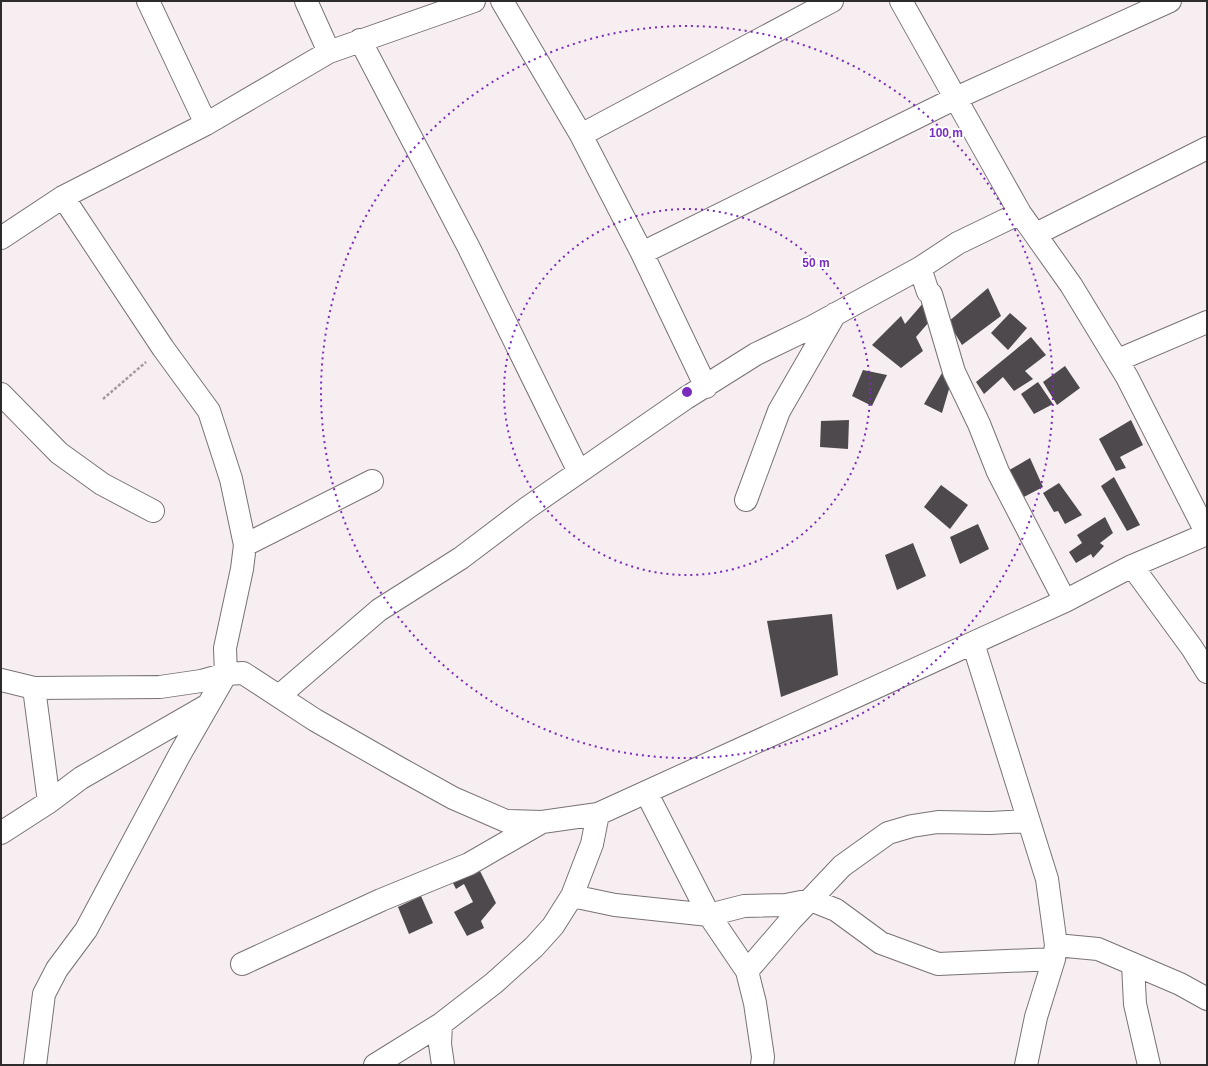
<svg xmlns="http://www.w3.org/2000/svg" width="1208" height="1066" font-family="Helvetica,sans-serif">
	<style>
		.building { fill: #4e494d }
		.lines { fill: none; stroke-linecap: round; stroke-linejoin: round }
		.minor-casing { stroke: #797273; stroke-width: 24 }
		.path { stroke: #a29c9d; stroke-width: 2.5; stroke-dasharray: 3 2; stroke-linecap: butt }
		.minor { stroke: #fff; stroke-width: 22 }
		.ring { fill: none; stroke: #7b2cbf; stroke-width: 2; stroke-dasharray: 2 4 }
		.centre { fill: #7b2cbf; stroke: #fff; stroke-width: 2 }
		.ring-label { font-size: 12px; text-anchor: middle; font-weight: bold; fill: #7b2cbf; stroke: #fff; stroke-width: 4; stroke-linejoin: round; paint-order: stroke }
	</style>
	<rect width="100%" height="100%" fill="#f6eef0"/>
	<!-- building -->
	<path class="building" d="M988 288 1001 316 962 345 948 322Z
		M931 294 929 322 916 337 923 351 901 368 872 345 901 316 905 324Z
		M1010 313 1027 328 1008 350 991 333Z
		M1031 337 1046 355 1025 371 1033 379 1014 391 1003 377 984 394 976 382Z
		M1065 366 1080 388 1057 405 1043 382Z
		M863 370 887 375 872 406 852 396Z
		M954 372 942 413 924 404 942 373Z
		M1038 382 1053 404 1034 414 1021 394Z
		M849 420 848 449 820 447 821 421Z
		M1131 420 1143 445 1120 457 1126 468 1116 471 1099 439Z
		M1030 458 1043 487 1020 499 1006 472Z
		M1114 477 1140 525 1127 531 1101 486Z
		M1059 483 1082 515 1065 524 1058 511 1054 512 1043 493Z
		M941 485 968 505 950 529 924 507Z
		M1105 517 1113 533 1100 543 1104 546 1093 558 1091 554 1076 563 1069 552 1082 543 1077 535Z
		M978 524 989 549 960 564 950 537Z
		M913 543 926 576 897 590 885 555Z
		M832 614 838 675 781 697 767 621Z
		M481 864 483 869 480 871 496 903 481 921 484 928 467 936 454 912 473 902 464 884 456 889 451 879Z
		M421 896 433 923 409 934 398 907Z"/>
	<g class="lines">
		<defs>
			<path id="minor" d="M148 1 206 124
				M306 1 329 52
				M502 1 581 135 642 253 706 387
				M901 1 1020 213 1071 285 1127 377 1207 534
				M360 40 469 248 579 472
				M581 135 832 1
				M1036 234 1207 148
				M1 238 63 197 206 124 329 52 474 1
				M642 253 956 98 1170 1
				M920 268 928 292 931 294 954 372 979 424 998 472 1065 601
				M1118 360 1207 322
				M1 394 59 453 102 484 153 511
				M746 500 779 411 835 314
				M245 545 372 481
				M1132 566 1192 648 1207 672
				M973 643 1047 879 1056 945 1054 959 1036 1017 1026 1065
				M1 680 34 688 160 687 201 681 226 674 243 673 315 720 399 768 453 798 506 821 542 822 598 814 1065 601 1132 566 1207 534
				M34 688 49 802
				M279 696 379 610 461 558 527 508 686 398 756 354 812 327 920 268 958 243 1020 213
				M646 792 709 915 747 971 755 1003 763 1057 762 1065
				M1 833 49 802 81 778 208 705
				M572 896 615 905 709 915 744 906 786 905 811 900 836 910 881 943 938 964 1054 959
				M1056 945 1098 949 1180 984 1207 999
				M242 964 381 900 469 864 542 822
				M1133 964 1135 1004 1149 1065
				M747 971 790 921 842 866 888 833 912 826 938 822 990 823 1028 821
				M441 1024 440 1044 443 1065
				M35 1065 44 994 57 969 86 930 180 754 226 674 225 648 242 569 245 545 231 479 209 411 163 348 63 197
				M375 1065 441 1024 494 983 534 947 553 926 572 896 592 844 598 814"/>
		</defs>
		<!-- minor casing -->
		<use href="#minor" class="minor-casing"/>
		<!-- path -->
		<path class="path" d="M103 399 146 362"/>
		<!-- minor -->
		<use href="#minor" class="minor"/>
	</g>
	<!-- distance rings -->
	<g class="ring">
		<circle cx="687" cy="392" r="183"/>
		<circle cx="687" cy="392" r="366"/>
	</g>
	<circle cx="687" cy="392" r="6" class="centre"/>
	<g class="ring-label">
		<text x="946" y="137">100 m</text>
		<text x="816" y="267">50 m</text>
	</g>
	<!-- border -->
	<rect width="1208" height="1066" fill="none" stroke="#2e2b2c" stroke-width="4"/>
</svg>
